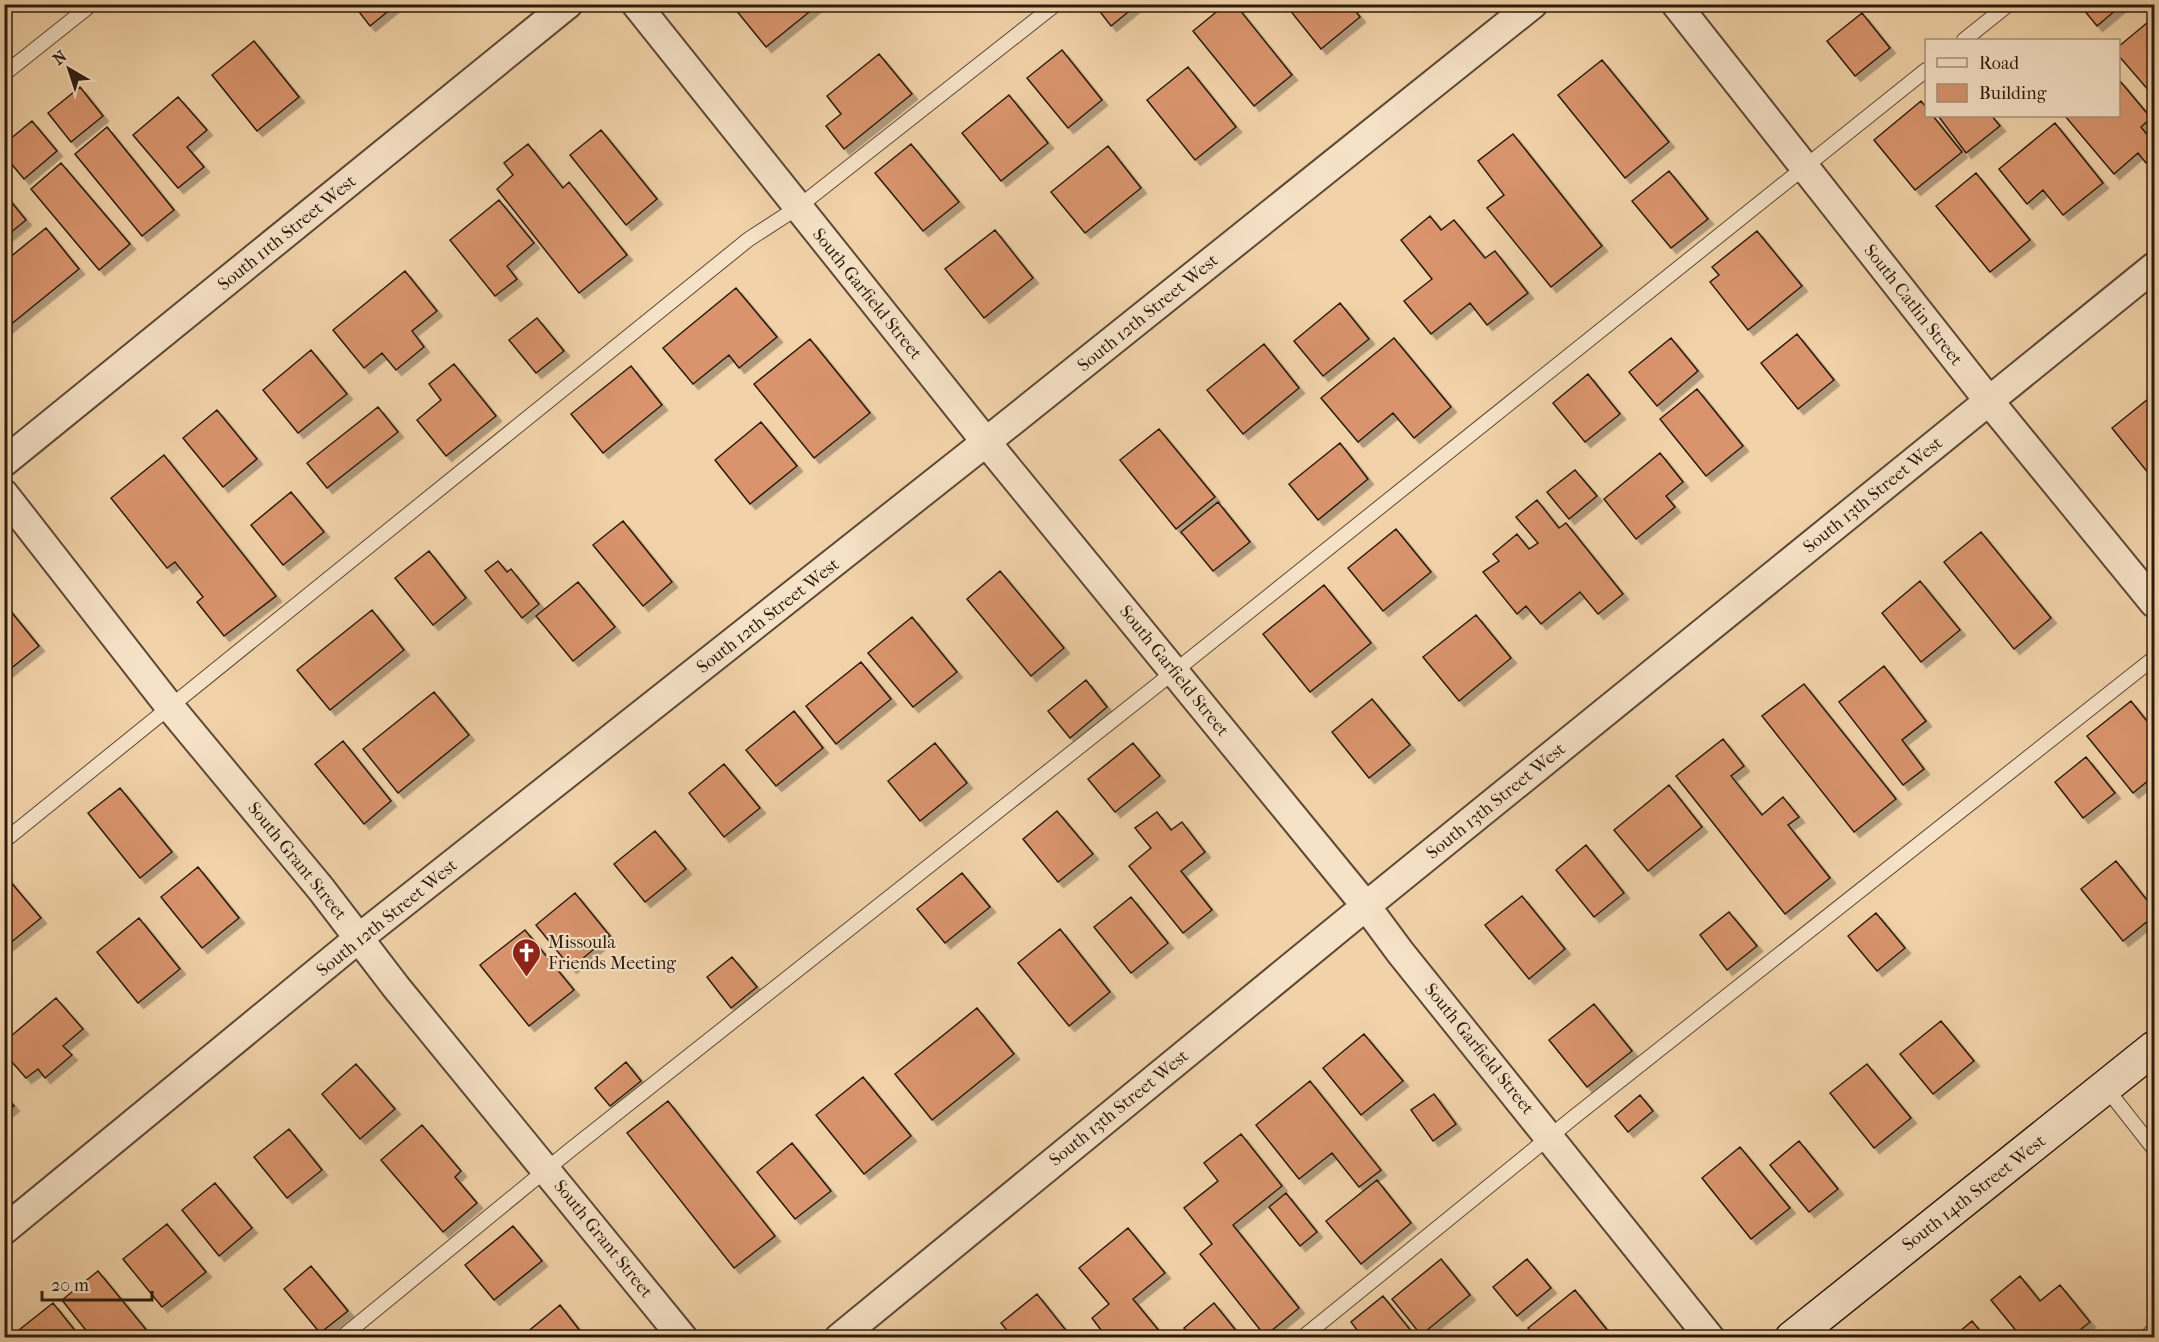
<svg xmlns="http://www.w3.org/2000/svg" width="2159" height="1342" font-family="'IM FELL French Canon',serif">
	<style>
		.building { fill: #d9946d; stroke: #2c1b0e; stroke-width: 1.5; filter: url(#shadow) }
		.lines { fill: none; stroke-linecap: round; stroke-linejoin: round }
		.service-casing { stroke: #5d4935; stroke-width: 16 }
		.minor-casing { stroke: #5d4935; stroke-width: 32 }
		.secondary-casing { stroke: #2c1b0e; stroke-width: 36 }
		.service { stroke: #f6e2c7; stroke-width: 14 }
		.minor { stroke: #f6e2c7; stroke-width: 28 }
		.secondary { stroke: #f6e2c7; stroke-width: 33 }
		.labels { text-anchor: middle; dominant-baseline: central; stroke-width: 4.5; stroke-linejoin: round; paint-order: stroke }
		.street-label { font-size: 18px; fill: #2c1b0e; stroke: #f6e2c7 }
		.poi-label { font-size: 18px; fill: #2c1b0e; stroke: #f6e2c7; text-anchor: start }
	</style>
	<defs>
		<filter id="shadow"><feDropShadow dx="5.5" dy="5.5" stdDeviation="0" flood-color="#0004"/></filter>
	</defs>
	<rect width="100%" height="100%" fill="#f1d2a9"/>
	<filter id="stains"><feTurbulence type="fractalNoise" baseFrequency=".00333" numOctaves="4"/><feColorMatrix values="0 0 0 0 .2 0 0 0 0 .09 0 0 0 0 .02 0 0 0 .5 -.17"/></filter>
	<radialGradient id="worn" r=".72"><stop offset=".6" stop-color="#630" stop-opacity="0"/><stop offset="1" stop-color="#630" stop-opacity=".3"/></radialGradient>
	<!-- building -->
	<path class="building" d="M353 4H397L370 26Z
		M731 4H819L766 47Z
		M1094 4H1138L1111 26Z
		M1226 4H1235L1292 75 1254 106 1193 31Z
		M1285 4H1350L1360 17 1321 49Z
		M2079 4H2123L2097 26Z
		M1862 13 1890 48 1855 76 1827 41Z
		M2154 17V88L2150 92 2118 55V47Z
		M254 41 299 97 257 131 212 75Z
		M1062 50 1102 100 1068 128 1027 78Z
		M879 54 912 94 844 149 826 126 841 114 827 96Z
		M1602 60 1669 142 1625 178 1558 95Z
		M1188 67 1236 127 1195 160 1147 100Z
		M2120 81 2151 118 2141 127 2154 143V156L2146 163 2138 153 2114 174 2065 116H2118Z
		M80 87 103 116 71 142 48 113Z
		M1009 95 1048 143 1001 181 962 133Z
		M178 97 207 130 187 147 204 167 178 188 133 135Z
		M1921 101 1926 107V116H1933L1962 152 1915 190 1874 140Z
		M1941 116H1992L2000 126 1966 153 1939 117Z
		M32 121 57 151 24 179 4 155V144Z
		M2055 123 2103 183 2063 215 2043 190 2027 204 1999 169Z
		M107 127 174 210 142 236 75 154Z
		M601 130 657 199 626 225 570 155Z
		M1513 134 1602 246 1551 287 1487 208 1504 195 1478 161Z
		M528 144 563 188 569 182 627 255 579 293 497 189 513 175 504 163Z
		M911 144 959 202 923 231 875 173Z
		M1108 146 1141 188 1085 233 1051 192Z
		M61 163 130 244 99 270 31 189Z
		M1669 171 1708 219 1671 248 1632 201Z
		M1976 173 2030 240 1990 272 1936 206Z
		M4 193 26 220 4 238Z
		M499 200 534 243 507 266 517 279 495 296 450 240Z
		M1430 216 1441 230 1454 220 1485 258 1495 251 1528 293 1487 325 1470 303 1431 334 1404 301 1432 279 1401 240Z
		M46 228 79 269 4 330V262Z
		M995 230 1033 278 984 318 945 269Z
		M1757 231 1802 286 1748 330 1710 282 1719 275 1712 267Z
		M405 271 437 311 412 331 424 347 396 370 382 353 364 368 333 330Z
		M736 288 777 337 739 368 729 355 693 384 663 348Z
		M1340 303 1369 339 1323 376 1294 341Z
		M537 318 564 351 536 373 509 340Z
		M1797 334 1834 380 1798 409 1761 363Z
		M1394 338 1451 407 1414 438 1393 413 1358 442 1321 398Z
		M1671 338 1698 371 1657 406 1629 372Z
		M810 339 870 413 814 458 754 384Z
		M1264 344 1299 388 1243 434 1207 390Z
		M311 350 347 394 298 433 263 390Z
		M454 364 496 416 446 456 417 420 441 400 429 384Z
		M631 366 662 405 603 453 571 414Z
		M1588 374 1620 414 1585 442 1553 403Z
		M1697 389 1743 446 1706 476 1660 419Z
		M2148 399 2154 407V469L2149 474 2112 428Z
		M378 407 398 432 327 488 307 463Z
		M217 410 257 459 223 487 183 438Z
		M761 422 797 466 750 504 715 460Z
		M1159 429 1215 497 1176 529 1120 460Z
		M1340 443 1368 479 1318 520 1289 484Z
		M1660 453 1683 482 1666 496 1675 507 1636 539 1604 499Z
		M164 455 276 596 224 636 197 602 203 597 175 562 167 568 111 498Z
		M1575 470 1597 496 1569 519 1547 492Z
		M291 492 324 532 283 565 251 525Z
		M1537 500 1559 528 1566 523 1623 594 1598 614 1580 592 1541 624 1526 606 1517 614 1483 572 1499 561 1493 554 1517 534 1529 549 1538 543 1516 517Z
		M1218 502 1250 542 1213 571 1181 532Z
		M623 521 672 582 643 606 593 545Z
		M1396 529 1431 572 1383 611 1348 568Z
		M1981 532 2051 618 2014 649 1944 562Z
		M429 551 466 598 433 625 395 578Z
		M498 561 507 572 511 569 539 604 522 618 485 571Z
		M1000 571 1064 648 1031 676 967 599Z
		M1920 581 1960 630 1921 662 1882 613Z
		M578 582 615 627 573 661 536 616Z
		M1324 585 1371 643 1310 692 1263 634Z
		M4 603 39 646 4 674Z
		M372 610 404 650 330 710 297 670Z
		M1476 615 1511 658 1459 701 1423 657Z
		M912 617 957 672 913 707 868 653Z
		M861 662 891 699 836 744 806 706Z
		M1884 666 1926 721 1902 740 1924 769 1903 785 1839 702Z
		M1086 680 1107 707 1070 738 1048 711Z
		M1804 684 1896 799 1854 832 1762 716Z
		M434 692 469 735 398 793 363 749Z
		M1372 699 1410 745 1369 778 1332 732Z
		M2131 701 2154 730V776L2133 793 2087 736Z
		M794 711 823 748 776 786 746 750Z
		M1723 739 1744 766 1731 776 1762 815 1783 797 1799 817 1788 825 1830 878 1785 914 1676 776Z
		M343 741 391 801 364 824 315 764Z
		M935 743 967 783 920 821 888 781Z
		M1133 743 1160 776 1115 812 1088 779Z
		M2086 757 2115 793 2083 818 2055 782Z
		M724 764 760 808 724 837 689 793Z
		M1669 785 1702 827 1648 871 1614 830Z
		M120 788 172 852 140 878 88 813Z
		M1057 811 1093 854 1058 882 1023 839Z
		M1157 812 1171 830 1182 822 1205 852 1181 871 1212 910 1183 933 1129 866 1151 848 1135 828Z
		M655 831 686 869 645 902 614 864Z
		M1586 845 1624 893 1594 917 1556 870Z
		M2116 861 2154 909V916L2123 941 2081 889Z
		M198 867 239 918 202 948 161 897Z
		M962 873 990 907 945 943 917 909Z
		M4 874 41 918 4 948Z
		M575 893 610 936 571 968 536 925Z
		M1522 896 1565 949 1529 979 1485 925Z
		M1131 897 1168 943 1131 973 1094 927Z
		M1729 912 1757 946 1727 970 1700 935Z
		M1876 913 1905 948 1877 971 1848 936Z
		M139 918 180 969 138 1003 97 952Z
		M1060 929 1110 992 1069 1026 1018 963Z
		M525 930 574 990 529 1026 480 965Z
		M732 957 757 987 731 1008 707 977Z
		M56 998 83 1029 63 1046 72 1055 45 1078 38 1069 26 1078 4 1053V1042Z
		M1594 1004 1632 1051 1587 1087 1549 1040Z
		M977 1008 1014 1054 932 1120 895 1074Z
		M1941 1021 1974 1061 1933 1094 1900 1054Z
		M1364 1034 1403 1081 1361 1115 1323 1068Z
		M626 1062 641 1081 610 1106 595 1088Z
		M356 1064 395 1109 360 1139 322 1094Z
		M1867 1064 1911 1118 1874 1148 1830 1093Z
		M863 1077 911 1136 864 1174 816 1115Z
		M1310 1081 1381 1170 1359 1187 1332 1153 1299 1179 1256 1125Z
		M4 1094 14 1106 4 1114Z
		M1434 1094 1456 1124 1433 1141 1411 1110Z
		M1640 1095 1653 1111 1628 1132 1615 1116Z
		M668 1101 775 1236 734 1268 627 1133Z
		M422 1125 461 1171 455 1177 477 1203 443 1232 381 1160Z
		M289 1129 322 1170 287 1198 254 1157Z
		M1241 1134 1282 1186 1233 1225 1299 1308 1265 1336 1200 1254 1212 1244 1184 1208 1218 1181 1204 1163Z
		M1799 1141 1838 1189 1809 1212 1770 1165Z
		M792 1143 831 1191 795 1219 757 1172Z
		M1740 1147 1790 1208 1751 1239 1702 1178Z
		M1377 1180 1411 1223 1361 1264 1326 1221Z
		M215 1183 252 1228 219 1256 182 1210Z
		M1286 1193 1317 1232 1300 1246 1269 1207Z
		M167 1224 206 1272 162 1307 123 1259Z
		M513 1226 542 1261 494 1300 465 1265Z
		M1128 1228 1165 1273 1133 1299 1165 1338H1107L1092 1318 1109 1304 1079 1268Z
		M1441 1259 1470 1295 1421 1335 1392 1299Z
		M1527 1259 1551 1288 1517 1316 1493 1287Z
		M311 1266 348 1311 320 1333 284 1289Z
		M98 1271 153 1338H92L62 1300Z
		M2020 1276 2040 1301 2060 1285 2090 1322 2070 1338H2022L1991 1300Z
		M1575 1290 1612 1336 1610 1338H1536L1528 1328Z
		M1037 1294 1072 1338H1013L1001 1323Z
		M1383 1296 1416 1337V1338H1363L1351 1322Z
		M53 1303 81 1338H17L14 1334Z
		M1214 1303 1242 1338H1192L1184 1328Z
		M560 1305 584 1336 582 1338H520Z
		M1972 1321 1986 1338H1952Z"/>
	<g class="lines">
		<defs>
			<path id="service" d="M1964 40 2009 4
				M4 74 92 4
				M4 841 749 239 797 208 1056 4
				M2106 1088 2154 1149
				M341 1338 569 1151 1175 671 1926 70
				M1302 1338 1574 1117 2154 658
				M2145 1338 2154 1330"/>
			<path id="minor" d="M636 4 986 442 1366 906 1400 952 1710 1338
				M1676 4 1989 401 2154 603
				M4 462 568 4
				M4 494 170 707 321 889 396 987 683 1338
				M4 1230 359 938 986 442 1533 4
				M839 1338 1366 906 2154 267"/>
			<path id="secondary" d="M1792 1338 2154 1048"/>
		</defs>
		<!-- service casing -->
		<use href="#service" class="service-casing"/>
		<!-- minor casing -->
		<use href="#minor" class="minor-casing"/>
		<!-- secondary casing -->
		<use href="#secondary" class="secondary-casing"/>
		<!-- service -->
		<use href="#service" class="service"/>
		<!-- minor -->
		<use href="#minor" class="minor"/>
		<!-- secondary -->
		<use href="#secondary" class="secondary"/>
	</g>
	<!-- icons -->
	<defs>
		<symbol id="church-pin" viewBox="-11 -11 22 30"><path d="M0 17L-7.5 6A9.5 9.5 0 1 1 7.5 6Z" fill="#8f2418" stroke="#f6e2c7"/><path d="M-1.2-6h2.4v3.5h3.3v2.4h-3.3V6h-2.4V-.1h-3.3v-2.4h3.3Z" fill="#fff"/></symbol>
	</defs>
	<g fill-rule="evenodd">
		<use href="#church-pin" x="510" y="936" width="33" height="45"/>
	</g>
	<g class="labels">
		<!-- street labels -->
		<g class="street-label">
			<text transform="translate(287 233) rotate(-39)">South 11th Street West</text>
			<text transform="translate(867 294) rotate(51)">South Garfield Street</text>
			<text transform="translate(1913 305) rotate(52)">South Catlin Street</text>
			<text transform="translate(1148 313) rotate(-39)">South 12th Street West</text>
			<text transform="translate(1873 495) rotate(-39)">South 13th Street West</text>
			<text transform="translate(768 616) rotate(-38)">South 12th Street West</text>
			<text transform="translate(1174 671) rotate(51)">South Garfield Street</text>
			<text transform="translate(1496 801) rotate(-39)">South 13th Street West</text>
			<text transform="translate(297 861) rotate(51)">South Grant Street</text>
			<text transform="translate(387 918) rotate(-39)">South 12th Street West</text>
			<text transform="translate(1479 1049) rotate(51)">South Garfield Street</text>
			<text transform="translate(1119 1108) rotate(-39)">South 13th Street West</text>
			<text transform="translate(1974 1193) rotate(-38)">South 14th Street West</text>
			<text transform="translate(603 1239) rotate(51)">South Grant Street</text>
		</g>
		<!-- poi labels -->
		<g class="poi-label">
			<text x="548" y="942">Missoula<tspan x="548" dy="21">Friends Meeting</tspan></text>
		</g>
	</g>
	<!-- margin -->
	<rect width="2159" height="1342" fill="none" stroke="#f1d2a9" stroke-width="24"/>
	<rect x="6" y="6" width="2147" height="1330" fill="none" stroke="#2c1b0e" stroke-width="3"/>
	<rect x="12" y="12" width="2135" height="1318" fill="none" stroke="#2c1b0e" stroke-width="1.5"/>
	<!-- legend -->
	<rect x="1925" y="39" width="195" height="78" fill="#f6e2c7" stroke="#a5927d" stroke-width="1.5"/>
	<rect x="1937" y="58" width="30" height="9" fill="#f6e2c7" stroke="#a5927d" stroke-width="1.5"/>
	<text x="1979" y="69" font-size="18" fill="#2c1b0e">Road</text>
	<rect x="1937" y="84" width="30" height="18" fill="#d9946d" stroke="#a5927d" stroke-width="1.5"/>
	<text x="1979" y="99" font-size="18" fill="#2c1b0e">Building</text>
	<!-- north arrow -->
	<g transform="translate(69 69) rotate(321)" stroke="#f6e2c7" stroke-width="4.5" paint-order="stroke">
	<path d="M0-4.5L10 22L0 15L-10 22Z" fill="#2c1b0e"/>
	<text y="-9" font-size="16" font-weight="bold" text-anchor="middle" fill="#2c1b0e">N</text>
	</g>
	<!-- scale -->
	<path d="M42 1291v9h110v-9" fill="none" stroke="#2c1b0e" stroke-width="3"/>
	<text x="51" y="1291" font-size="18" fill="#2c1b0e" stroke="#f6e2c7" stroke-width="4.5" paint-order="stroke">20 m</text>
	<rect width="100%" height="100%" filter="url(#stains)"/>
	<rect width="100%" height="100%" fill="url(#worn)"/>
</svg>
